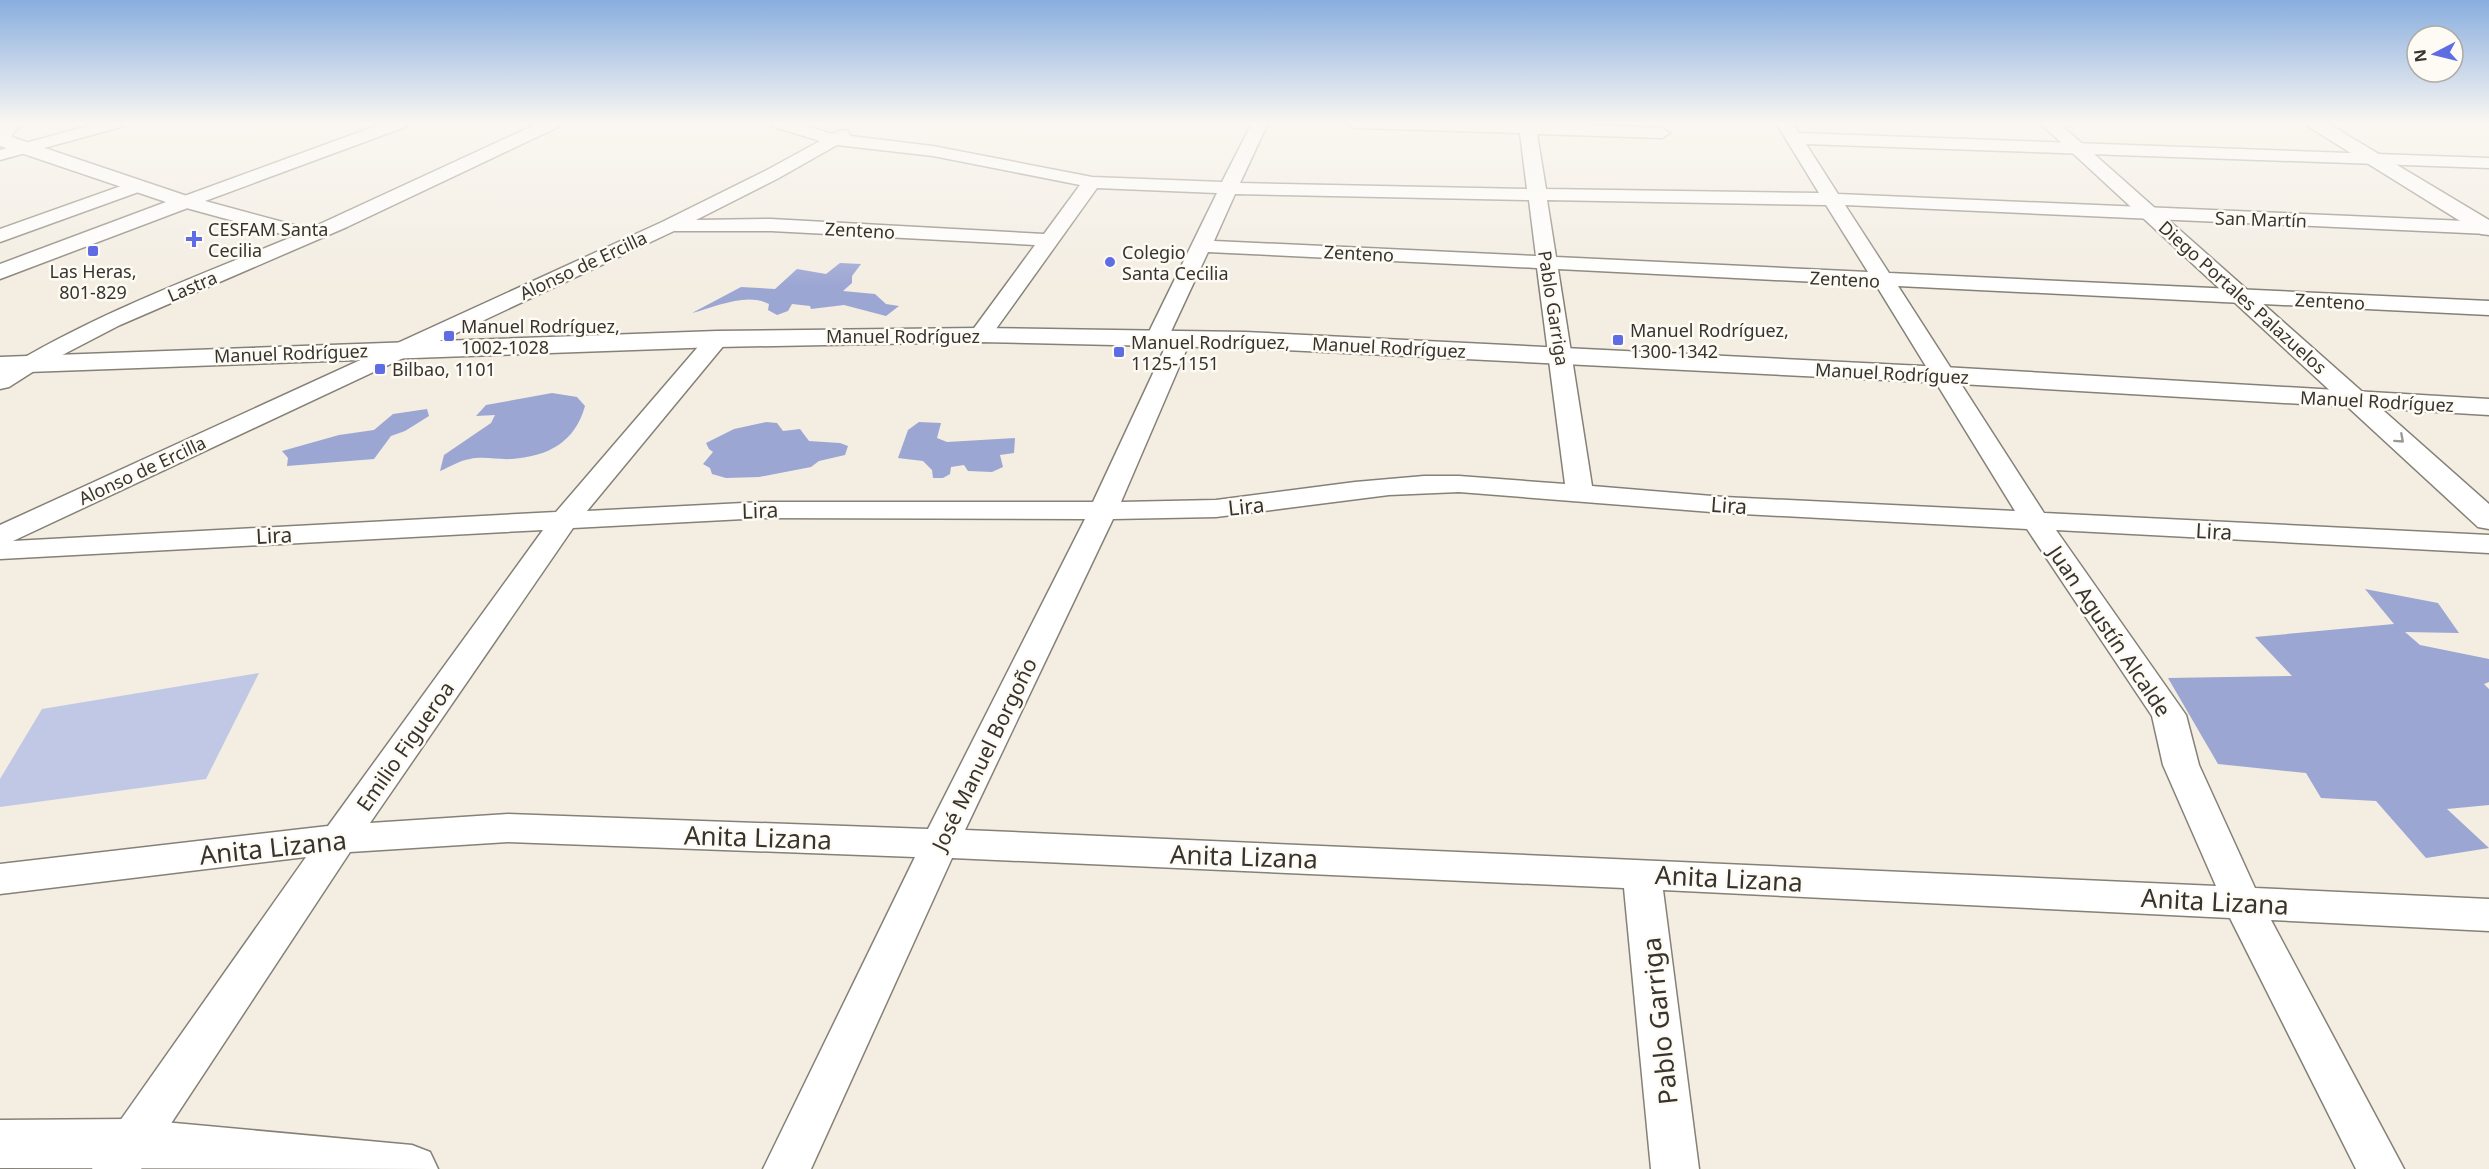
<svg xmlns="http://www.w3.org/2000/svg" width="2489" height="1169" font-family="'Noto Sans',sans-serif">
	<style>
		.green { fill: #c1c8e5 }
		.forest { fill: #9ca6d3 }
		.lines { fill: none; stroke-linecap: round; stroke-linejoin: round }
		.minor-casing { stroke: #868177; stroke-width: 3 }
		.tertiary-casing { stroke: #868177; stroke-width: 3 }
		.secondary-casing { stroke: #868177; stroke-width: 3 }
		.minor { fill: #fff; fill-rule: evenodd }
		.tertiary { fill: #fff; fill-rule: evenodd }
		.secondary { fill: #fff; fill-rule: evenodd }
		.oneway { stroke: #9b9a98 }
		.poi-dot { fill: #5f6de5; stroke: #fefbf4; stroke-width: 2 }
		.labels { text-anchor: middle; dominant-baseline: central; stroke-width: 5; stroke-linejoin: round; paint-order: stroke }
		.far-street-label { font-size: 18px; fill: #373430; stroke: #fefbf4 }
		.far-poi-label { font-size: 18px; fill: #373430; stroke: #fefbf4; text-anchor: start }
		.street-label { font-size: 21px; fill: #373430; stroke: #fefbf4 }
		.near-street-label { font-size: 26px; fill: #373430; stroke: #fefbf4 }
	</style>
	<rect width="100%" height="100%" fill="#f3ede2"/>
	<!-- green -->
	<path class="green" d="M259 673 206 779 0 807V779L42 709Z"/>
	<!-- forest -->
	<path class="forest" d="M840 263 861 264 852 276V283L843 291 875 294 886 304 899 306 886 316 844 305 811 309 810 306 792 304 788 311 777 315 768 310 769 304C746 292 716 307 692 313L741 287 775 289 797 269 826 274Z
		M552 393 577 397 585 406C575 442 549 456 512 459 499 460 484 456 470 459 460 460 450 467 440 471L444 455 491 423 495 415 476 416 486 405Z
		M427 409 429 416 405 431 391 436 374 459 287 466 288 458 282 451 339 435 374 430 393 414Z
		M766 422 777 423 783 431 800 429 809 441 840 443 848 446 845 455 819 461 811 467 759 477 726 478 712 474 710 468 703 464 713 452 709 449 706 443 734 429Z
		M919 422 941 423 937 438 947 442 1015 438 1014 453 1000 455 1003 467 992 472 968 471 964 465 951 467 950 474 943 478H933L932 470 923 461 898 458 908 430Z
		M2365 589 2438 603 2459 633 2405 632 2420 645 2489 659V682L2484 684 2489 689V805L2447 809 2489 848 2426 858 2376 801 2321 798 2306 773 2218 764 2168 678 2292 676 2255 637 2394 624Z"/>
	<g class="lines">
		<defs>
			<path id="minor" d="M98 123H123L121 127 0 160V150Z
				M384 123H407L405 127 205 201 309 229 539 123H560L558 127 347 227 120 325 45 364 9 387 0 389V372C92 315 193 278 292 237L179 206 177 202 179 198Z
				M772 123H797L832 134 842 130 848 131 850 136 933 146 1092 177 1222 182 1252 123H1268L1240 183 1527 189 1520 133 1358 128 1352 127 1350 123H1535L1662 128 1670 133 1662 138 1537 134 1546 189 1819 193 1776 123H1792L1799 133 2489 158V168L1806 144 1838 194 2489 222V234L1845 205 1889 273 2489 301V315L1898 286 2044 513 2489 535V553L2056 530 2186 715 2199 765 2255 888 2489 899V931L2271 920 2404 1169H2356L2230 918 1663 890 1699 1169H1651L1624 888 952 858 811 1169H763L915 857 508 842 350 852 141 1169H92L115 1128 306 857 0 894V864L328 826 543 530 0 559V525L662 222 765 171 820 141 774 127ZM837 145 933 156 1080 185 1044 234 771 219 696 220 777 179ZM1097 188 1217 193 1146 338 1149 343 1157 345 1165 343 1168 338 1208 252 1537 268 1565 484 1459 476H1424L1355 482 1216 500 1121 502 1191 339 1188 334 1180 332 1172 334 1169 339 1093 502H763L587 511 725 344 728 339 725 334 717 332 709 334 556 512 13 541 674 231H771L1035 245 969 335 972 340 980 342 988 340ZM1235 194 1529 200 1536 256 1214 241ZM1547 200 1826 205 1868 272 1556 257ZM1558 269 1876 285 2015 511 1724 497 1592 486ZM1459 492 1724 513 2027 529 2152 716 2163 765 2216 886 965 830 1113 519 1216 517 1389 495ZM763 518 1085 519 928 829 508 814 370 823 573 528Z
				M138 180 144 182 147 186 144 190 0 242V229Z"/>
			<path id="tertiary" d="M2040 123H2059L2489 504V529L2478 527Z
				M2306 123H2327L2489 220V235L2481 234 2309 127Z
				M131 1119 412 1145 430 1152 438 1169 0 1168V1120Z"/>
			<path id="secondary" d="M4 123H24L13 133 12 137 193 198 196 202 193 206 0 279V264L166 202 0 146V125Z
				M980 328 1245 332 1943 367 2489 399V415L1943 383 1245 348 980 342 717 347 0 373V357L717 331Z"/>
		</defs>
		<!-- minor casing -->
		<use href="#minor" class="minor-casing"/>
		<!-- tertiary casing -->
		<use href="#tertiary" class="tertiary-casing"/>
		<!-- secondary casing -->
		<use href="#secondary" class="secondary-casing"/>
		<!-- minor -->
		<use href="#minor" class="minor"/>
		<!-- tertiary -->
		<use href="#tertiary" class="tertiary"/>
		<!-- secondary -->
		<use href="#secondary" class="secondary"/>
	</g>
	<!-- one-way arrows -->
	<defs><path id="oneway-chevron" d="M-2-3.5L2.5 0L-2 3.5" fill="none" stroke-width="1.6" stroke-linecap="round" stroke-linejoin="round" transform="scale(1.5)"/></defs>
	<use class="oneway" href="#oneway-chevron" transform="translate(2400 439) rotate(42)"/>
	<!-- sky -->
	<linearGradient id="sky" x2="0" y2="1"><stop stop-color="#89aedf"/><stop offset="0.43" stop-color="#faf7f2"/><stop offset="1" stop-color="#faf7f2" stop-opacity="0"/></linearGradient>
	<rect width="2489" height="286" fill="url(#sky)"/>
	<!-- markers -->
	<g class="poi-dot">
		<path d="M191 230h6v6h6v6h-6v6h-6v-6h-6v-6h6z"/>
		<rect x="87" y="245" width="12" height="12" rx="3"/>
		<circle cx="1110" cy="262" r="6"/>
		<rect x="443" y="330" width="12" height="12" rx="3"/>
		<rect x="1612" y="334" width="12" height="12" rx="3"/>
		<rect x="1113" y="346" width="12" height="12" rx="3"/>
		<rect x="374" y="363" width="12" height="12" rx="3"/>
	</g>
	<g class="labels">
		<!-- far-street labels -->
		<g class="far-street-label">
			<text transform="translate(2261 219) rotate(2)">San Martín</text>
			<text transform="translate(860 230) rotate(3)">Zenteno</text>
			<text transform="translate(1359 253) rotate(3)">Zenteno</text>
			<text transform="translate(583 265) rotate(-25)">Alonso de Ercilla</text>
			<text transform="translate(1845 279) rotate(3)">Zenteno</text>
			<text transform="translate(192 286) rotate(-23)">Lastra</text>
			<text transform="translate(2243 297) rotate(42)">Diego Portales Palazuelos</text>
			<text transform="translate(2330 301) rotate(3)">Zenteno</text>
			<text transform="translate(1554 308) rotate(81)">Pablo Garriga</text>
			<text x="903" y="336">Manuel Rodríguez</text>
			<text transform="translate(1389 347) rotate(3)">Manuel Rodríguez</text>
			<text transform="translate(291 353) rotate(-2)">Manuel Rodríguez</text>
			<text transform="translate(1892 373) rotate(3)">Manuel Rodríguez</text>
			<text transform="translate(2377 401) rotate(3)">Manuel Rodríguez</text>
			<text transform="translate(142 470) rotate(-25)">Alonso de Ercilla</text>
		</g>
		<!-- far-poi labels -->
		<g class="far-poi-label">
			<text x="208" y="229">CESFAM Santa<tspan x="208" dy="21">Cecilia</tspan></text>
			<text x="1122" y="252">Colegio<tspan x="1122" dy="21">Santa Cecilia</tspan></text>
			<text x="93" y="271" text-anchor="middle">Las Heras,<tspan x="93" dy="21">801-829</tspan></text>
			<text x="461" y="326">Manuel Rodríguez,<tspan x="461" dy="21">1002-1028</tspan></text>
			<text x="1630" y="330">Manuel Rodríguez,<tspan x="1630" dy="21">1300-1342</tspan></text>
			<text x="1131" y="342">Manuel Rodríguez,<tspan x="1131" dy="21">1125-1151</tspan></text>
			<text x="392" y="369">Bilbao, 1101</text>
		</g>
		<!-- street labels -->
		<g class="street-label">
			<text transform="translate(1729 505) rotate(4)">Lira</text>
			<text transform="translate(1246 506) rotate(-6)">Lira</text>
			<text transform="translate(760 510) rotate(-2)">Lira</text>
			<text transform="translate(2214 531) rotate(3)">Lira</text>
			<text transform="translate(274 535) rotate(-3)">Lira</text>
			<text transform="translate(2110 631) rotate(56)">Juan Agustín Alcalde</text>
			<text transform="translate(405 746) rotate(-55)">Emilio Figueroa</text>
			<text transform="translate(984 754) rotate(-64)">José Manuel Borgoño</text>
		</g>
		<!-- near-street labels -->
		<g class="near-street-label">
			<text transform="translate(758 837) rotate(2)">Anita Lizana</text>
			<text transform="translate(273 847) rotate(-6)">Anita Lizana</text>
			<text transform="translate(1244 856) rotate(2)">Anita Lizana</text>
			<text transform="translate(1729 878) rotate(3)">Anita Lizana</text>
			<text transform="translate(2215 901) rotate(3)">Anita Lizana</text>
			<text transform="translate(1659 1021) rotate(-96)">Pablo Garriga</text>
		</g>
	</g>
	<!-- north arrow -->
	<g transform="translate(2435 54) rotate(263)"><circle r="28" fill="#fefbf4" stroke="#aeaba6" stroke-width="1.5"/>
	<path d="M0-4.5L10 22L0 15L-10 22Z" fill="#5f6de5"/>
	<text y="-9" font-size="16" font-weight="bold" text-anchor="middle" fill="#373430">N</text>
	</g>
</svg>
